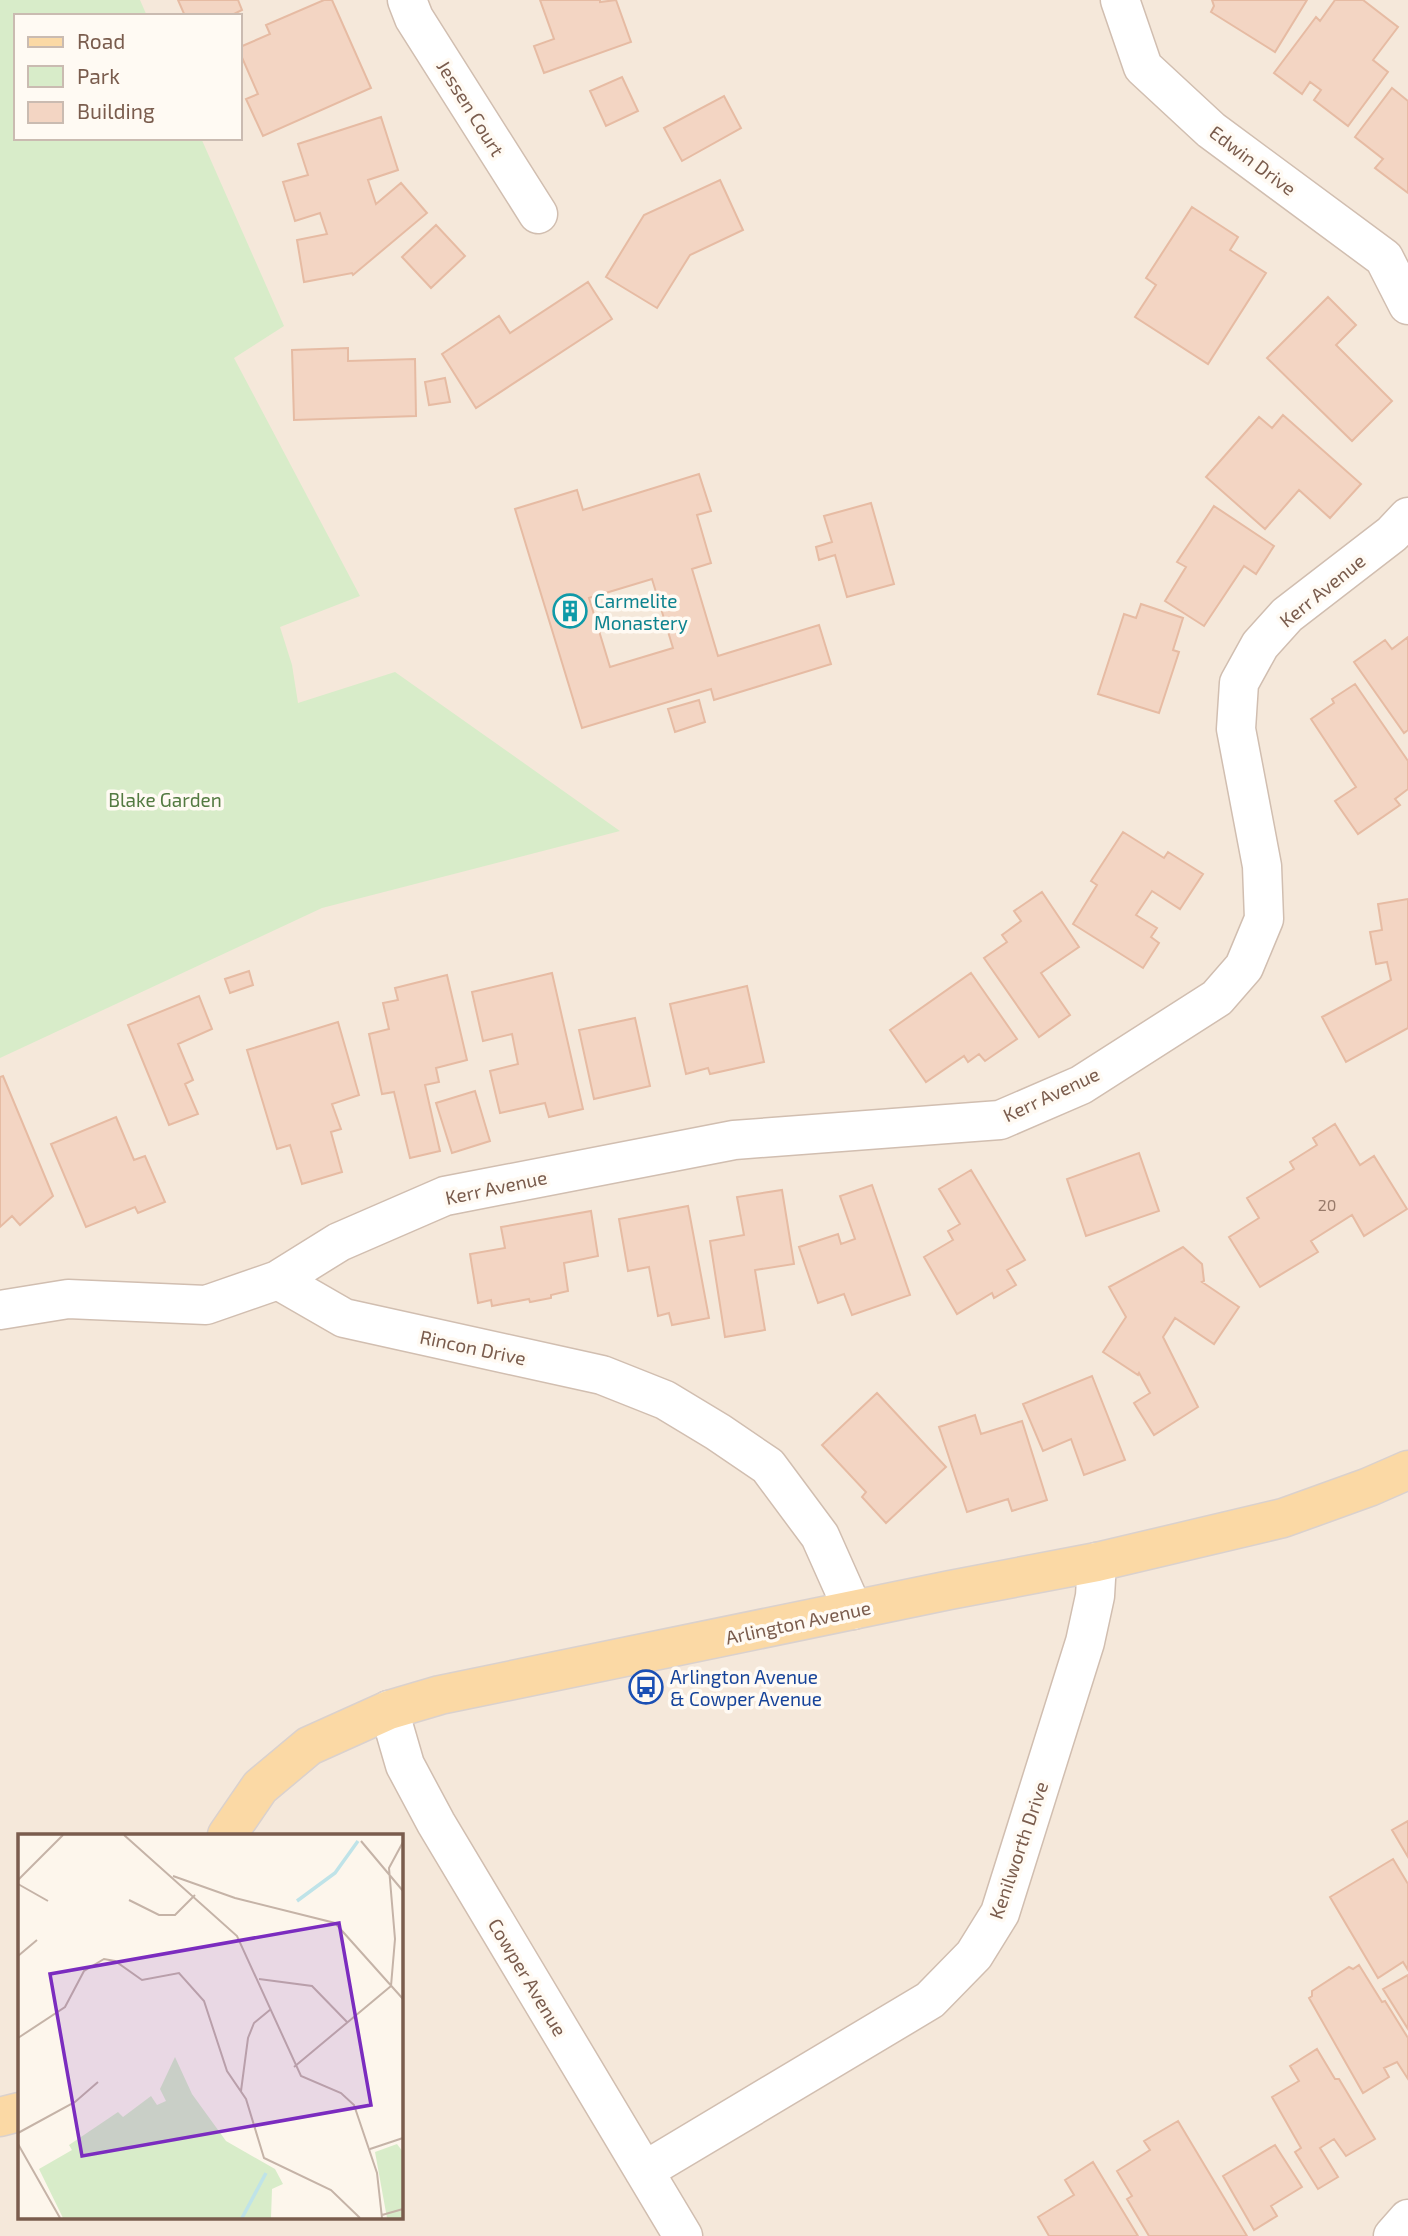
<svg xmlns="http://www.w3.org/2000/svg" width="1408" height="2236" font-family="'Exo 2',sans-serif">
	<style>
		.residential { fill: #f5e8da; fill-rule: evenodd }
		.green { fill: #d8ecc9 }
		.building { fill: #f3d5c3; stroke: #e6bba3; stroke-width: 2; fill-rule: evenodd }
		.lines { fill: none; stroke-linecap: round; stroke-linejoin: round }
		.minor-casing { stroke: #d1beb0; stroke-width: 41 }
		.major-casing { stroke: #dad1cd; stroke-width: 41 }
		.minor { stroke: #fff; stroke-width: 38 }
		.major { stroke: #fbd9a5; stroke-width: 38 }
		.labels { text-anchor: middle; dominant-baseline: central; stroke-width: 7; stroke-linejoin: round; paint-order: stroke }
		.number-label { font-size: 16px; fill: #987a6a }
		.street-label { font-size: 19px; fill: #7a5c4d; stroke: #fffaf3 }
		.culture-label { font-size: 19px; fill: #0d838f; stroke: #fffaf3; text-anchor: start }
		.park-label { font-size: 19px; fill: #537a41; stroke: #fffaf3 }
		.transit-label { font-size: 19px; fill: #164399; stroke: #fffaf3; text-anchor: start }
		.inset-river { fill: none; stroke: #bfe3e8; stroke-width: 3.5 }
		.inset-road { fill: none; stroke: #c5b3a7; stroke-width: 2 }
		.view { fill: #7b2cbf; fill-opacity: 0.15; stroke: #7b2cbf; stroke-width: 3.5 }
		.inset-edge { fill: none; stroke: #7a5c4d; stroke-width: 3.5 }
	</style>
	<rect width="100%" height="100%" fill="#fdf6ec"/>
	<!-- residential -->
	<path class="residential" d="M0 0H1408V2236H0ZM16 16H240V138H16ZM19 1835H401V2217H19Z"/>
	<!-- green -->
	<path class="green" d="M0 0H140L147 16H16V138H201L284 326 234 358 360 596 280 627 292 665 298 703 395 672 620 831 322 908 0 1058Z"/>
	<!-- building -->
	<path class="building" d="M178 0H238L242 10 230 16H185Z
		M324 0H332L371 88 263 136 246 99 258 94 240 53V47L270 34 266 25Z
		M540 0H600V2L616 0 631 42 544 73 534 46 554 39Z
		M1212 0H1307L1275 52 1211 12 1214 6Z
		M1335 0H1363L1398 27 1373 60 1388 72 1348 126 1314 100 1321 90 1310 82 1302 94 1274 73 1316 17 1320 21Z
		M622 77 638 111 606 126 590 91Z
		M1392 88 1408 101V193L1375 168 1383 159 1355 137Z
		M724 96 741 128 682 161 664 128Z
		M381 117 398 170 368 180 376 204 401 183 427 213 353 275 352 273 304 282 297 240 327 234 320 213 295 221 283 182 308 175 298 144Z
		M720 180 743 230 690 255 657 308 606 277 644 215Z
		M1192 207 1238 237 1230 250 1266 273 1208 364 1135 317 1156 285 1146 278Z
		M436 225 465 256 431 288 402 257Z
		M588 282 612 319 476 408 442 354 499 316 510 333Z
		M1328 297 1356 325 1336 345 1392 401 1352 441 1267 358Z
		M348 348V361L415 359 416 416 294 420 292 350Z
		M445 378 450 402 429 405 425 382Z
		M1283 415 1361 484 1330 518 1299 490 1265 529 1206 477 1259 417 1272 428Z
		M699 474 711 511 697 515 711 563 692 569 718 656 819 625 831 664 714 700 711 689 582 728 515 509 577 490 583 510ZM652 579 673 648 610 667 589 598Z
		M871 503 894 584 847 597 835 555 819 560 816 547 832 542 824 516Z
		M1214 506 1274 546 1256 574 1244 566 1204 626 1165 601 1186 567 1177 562Z
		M1141 604 1183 618 1173 650 1179 652 1159 713 1098 694 1124 614 1136 618Z
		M1408 637V730L1404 733 1354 662 1385 640 1392 649Z
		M1355 684 1408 761V789L1395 799 1400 805 1358 834 1335 801 1356 787 1311 719 1334 703 1332 699Z
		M699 700 705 722 675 732 668 709Z
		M1123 832 1164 858 1168 852 1203 874 1180 909 1152 891 1136 915 1157 928 1151 937 1159 943 1143 968 1073 924 1097 885 1091 881Z
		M1042 892 1079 947 1041 973 1070 1015 1039 1037 984 958 1007 942 1002 935 1021 921 1014 911Z
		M1408 899V1028L1346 1062 1322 1017 1391 980 1387 962 1376 964 1370 932 1382 930 1378 904Z
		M249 971 253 985 230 993 225 979Z
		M552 973 583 1109 549 1117 545 1103 500 1113 490 1071 518 1064 512 1034 483 1041 472 992Z
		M971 973 1017 1039 985 1061 979 1054 968 1062 964 1056 926 1082 890 1030Z
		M447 975 467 1060 436 1068 439 1082 425 1085 440 1151 410 1158 394 1092 382 1094 369 1034 389 1029 383 1003 398 1000 395 988Z
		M747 986 764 1062 710 1074 708 1068 686 1074 670 1004Z
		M199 996 212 1029 178 1044 193 1080 185 1084 198 1114 169 1125 128 1025Z
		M635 1018 650 1086 594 1099 579 1030Z
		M338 1022 359 1095 332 1104 341 1129 331 1132 342 1172 302 1184 290 1145 277 1149 247 1050Z
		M3 1076 53 1196 20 1225 12 1216 0 1227V1077Z
		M475 1091 490 1141 452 1153 436 1103Z
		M116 1117 134 1160 145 1156 165 1202 138 1213 135 1207 86 1227 51 1144Z
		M1335 1124 1360 1165 1374 1156 1407 1209 1364 1236 1352 1215 1311 1241 1318 1252 1260 1287 1229 1237 1259 1218 1247 1198 1294 1169 1290 1162 1317 1145 1313 1138Z
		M1139 1153 1159 1211 1086 1236 1067 1179Z
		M971 1170 1025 1260 1007 1270 1016 1285 994 1298 992 1293 957 1314 924 1257 953 1240 948 1231 960 1224 939 1189Z
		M872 1185 910 1295 852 1315 844 1294 818 1303 799 1247 838 1234 841 1244 855 1239 840 1196Z
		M782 1190 794 1264 755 1270 765 1330 725 1337 710 1241 744 1235 737 1197Z
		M688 1206 709 1318 672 1325 669 1313 658 1316 649 1267 628 1271 619 1219Z
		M591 1211 598 1256 564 1263 568 1291 551 1295V1298L530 1302 529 1299 492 1306 491 1300 478 1303 470 1254 505 1248 501 1227Z
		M1183 1247 1202 1264 1204 1281 1202 1282 1239 1307 1214 1344 1175 1318 1163 1337 1198 1407 1154 1435 1134 1403 1150 1393 1139 1373 1138 1375 1103 1352 1126 1317 1109 1287Z
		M1092 1376 1125 1460 1084 1475 1071 1439 1043 1451 1023 1404Z
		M877 1393 946 1467 886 1523 862 1497 866 1492 822 1445Z
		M975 1415 981 1434 1022 1421 1047 1500 1012 1511 1008 1499 967 1512 939 1427Z
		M1408 1821V1857L1392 1830Z
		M1393 1859 1408 1884V1970L1403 1962 1378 1978 1330 1897Z
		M1359 1965 1382 2002 1385 2001 1408 2038V2079L1397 2062 1384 2068 1389 2077 1363 2093 1309 1998 1312 1996V1991L1349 1967 1353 1969Z
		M1408 1975V2029L1383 1989Z
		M1317 2049 1335 2079H1339L1375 2139 1346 2156 1334 2139 1320 2148 1338 2177 1318 2189 1295 2152 1301 2148 1272 2097 1299 2081 1290 2066Z
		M1178 2121 1247 2236H1149L1127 2199 1132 2196 1117 2171 1150 2150 1144 2141Z
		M1275 2145 1302 2187 1271 2206 1277 2216 1254 2230 1223 2176Z
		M1093 2162 1138 2236H1049L1038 2217 1074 2195 1065 2180Z"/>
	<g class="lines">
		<defs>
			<path id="minor" d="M407 0 414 18 538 214
				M1120 0 1143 67 1211 130 1384 258 1408 305
				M278 1280 344 1318 602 1375 665 1400 718 1432 768 1466 820 1536 853 1610
				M0 1310 68 1299 206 1305 278 1280 339 1242 445 1196 734 1140 1000 1120 1081 1085 1217 998 1244 967 1264 919 1262 866 1236 729 1239 683 1260 645 1287 615 1392 534 1408 517
				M389 1710 405 1765 436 1823 683 2236
				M644 2171 930 2000 974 1955 1000 1913 1085 1642 1095 1596 1097 1562
				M1393 2236 1408 2219"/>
			<path id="major" d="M227 1835 260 1787 309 1746 389 1710 440 1695 950 1590 1097 1562 1283 1518 1369 1487 1408 1470
				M0 2117 19 2112"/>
		</defs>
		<!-- minor casing -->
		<use href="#minor" class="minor-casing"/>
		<!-- major casing -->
		<use href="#major" class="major-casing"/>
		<!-- minor -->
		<use href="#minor" class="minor"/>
		<!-- major -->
		<use href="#major" class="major"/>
	</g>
	<!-- icons -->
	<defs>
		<symbol id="building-ring" viewBox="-11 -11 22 22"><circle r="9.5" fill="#fffaf3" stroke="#0f9aa8" stroke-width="1.5"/><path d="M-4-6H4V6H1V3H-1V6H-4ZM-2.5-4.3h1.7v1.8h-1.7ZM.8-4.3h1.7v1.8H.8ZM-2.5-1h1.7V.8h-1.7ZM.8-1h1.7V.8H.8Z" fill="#0f9aa8"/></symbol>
		<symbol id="bus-ring" viewBox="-11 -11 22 22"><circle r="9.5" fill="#fffaf3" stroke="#1a4fb4" stroke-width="1.5"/><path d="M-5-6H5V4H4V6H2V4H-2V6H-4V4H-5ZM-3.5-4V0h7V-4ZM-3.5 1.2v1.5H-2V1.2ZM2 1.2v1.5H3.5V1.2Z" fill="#1a4fb4"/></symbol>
	</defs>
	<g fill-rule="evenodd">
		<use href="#building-ring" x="551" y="592" width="38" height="38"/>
		<use href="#bus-ring" x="627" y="1668" width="38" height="38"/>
	</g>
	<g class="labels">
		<!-- number labels -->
		<g class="number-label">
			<text x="1327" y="1204">20</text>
		</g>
		<!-- street labels -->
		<g class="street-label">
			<text transform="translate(471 108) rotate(58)">Jessen Court</text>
			<text transform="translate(1253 160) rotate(37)">Edwin Drive</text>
			<text transform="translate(1322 590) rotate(-39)">Kerr Avenue</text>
			<text transform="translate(1051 1094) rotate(-25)">Kerr Avenue</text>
			<text transform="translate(496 1187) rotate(-12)">Kerr Avenue</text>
			<text transform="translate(473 1347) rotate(12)">Rincon Drive</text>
			<text transform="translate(798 1622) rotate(-12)">Arlington Avenue</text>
			<text transform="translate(1018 1850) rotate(-71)">Kenilworth Drive</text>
			<text transform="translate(528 1977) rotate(59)">Cowper Avenue</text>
		</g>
		<!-- culture labels -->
		<g class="culture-label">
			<text x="594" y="600">Carmelite<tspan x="594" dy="22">Monastery</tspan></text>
		</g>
		<!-- park labels -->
		<g class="park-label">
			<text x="165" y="799">Blake Garden</text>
		</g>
		<!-- transit labels -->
		<g class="transit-label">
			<text x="670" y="1676">Arlington Avenue<tspan x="670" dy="22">&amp; Cowper Avenue</tspan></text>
		</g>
	</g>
	<!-- overview -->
	<g transform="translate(18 1834)">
		<rect width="385" height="385" fill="#fdf6ec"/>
		<path d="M157 223 174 260 208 307 257 335 265 350 254 355 253 384H45L21 335 54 316 51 311 100 278 105 283 133 262 139 271 148 267 142 255ZM379 310 385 318V384H369L357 318Z" fill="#d8ecc9"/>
		<path class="inset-river" d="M279 67 317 39 340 7M224 384 248 339"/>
		<path class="inset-road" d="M106 1 219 102 283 242 323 259 336 271 359 339 364 384M343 7 385 57M155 42 217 64 317 89 385 165M0 46 45 1M0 50 30 67M111 66 141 81H157L177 61M0 122 19 106M241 145 294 152 330 189M0 204 47 173 66 137 86 125 97 127 124 146 161 139 186 167 209 237 228 265 246 324 313 356 342 384M276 233 373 152 377 105 371 34 385 8M223 257 230 204 236 189 253 175M0 299 57 268 80 248M0 310 42 384M352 315 385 304M364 381 385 375"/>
		<path class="view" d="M321 89 353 271 64 322 32 140Z"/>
		<rect width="385" height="385" class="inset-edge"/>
	</g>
	<!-- legend -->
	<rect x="14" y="14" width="228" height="126" fill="#fffaf3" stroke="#cabbb1" stroke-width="2"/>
	<rect x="28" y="37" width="35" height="10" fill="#fbd9a5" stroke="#cabbb1" stroke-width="2"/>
	<text x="77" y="49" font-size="21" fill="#7a5c4d">Road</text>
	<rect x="28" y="66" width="35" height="21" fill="#d8ecc9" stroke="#cabbb1" stroke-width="2"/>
	<text x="77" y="84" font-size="21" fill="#7a5c4d">Park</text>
	<rect x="28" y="102" width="35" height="21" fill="#f3d5c3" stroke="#cabbb1" stroke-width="2"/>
	<text x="77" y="119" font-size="21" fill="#7a5c4d">Building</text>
</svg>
